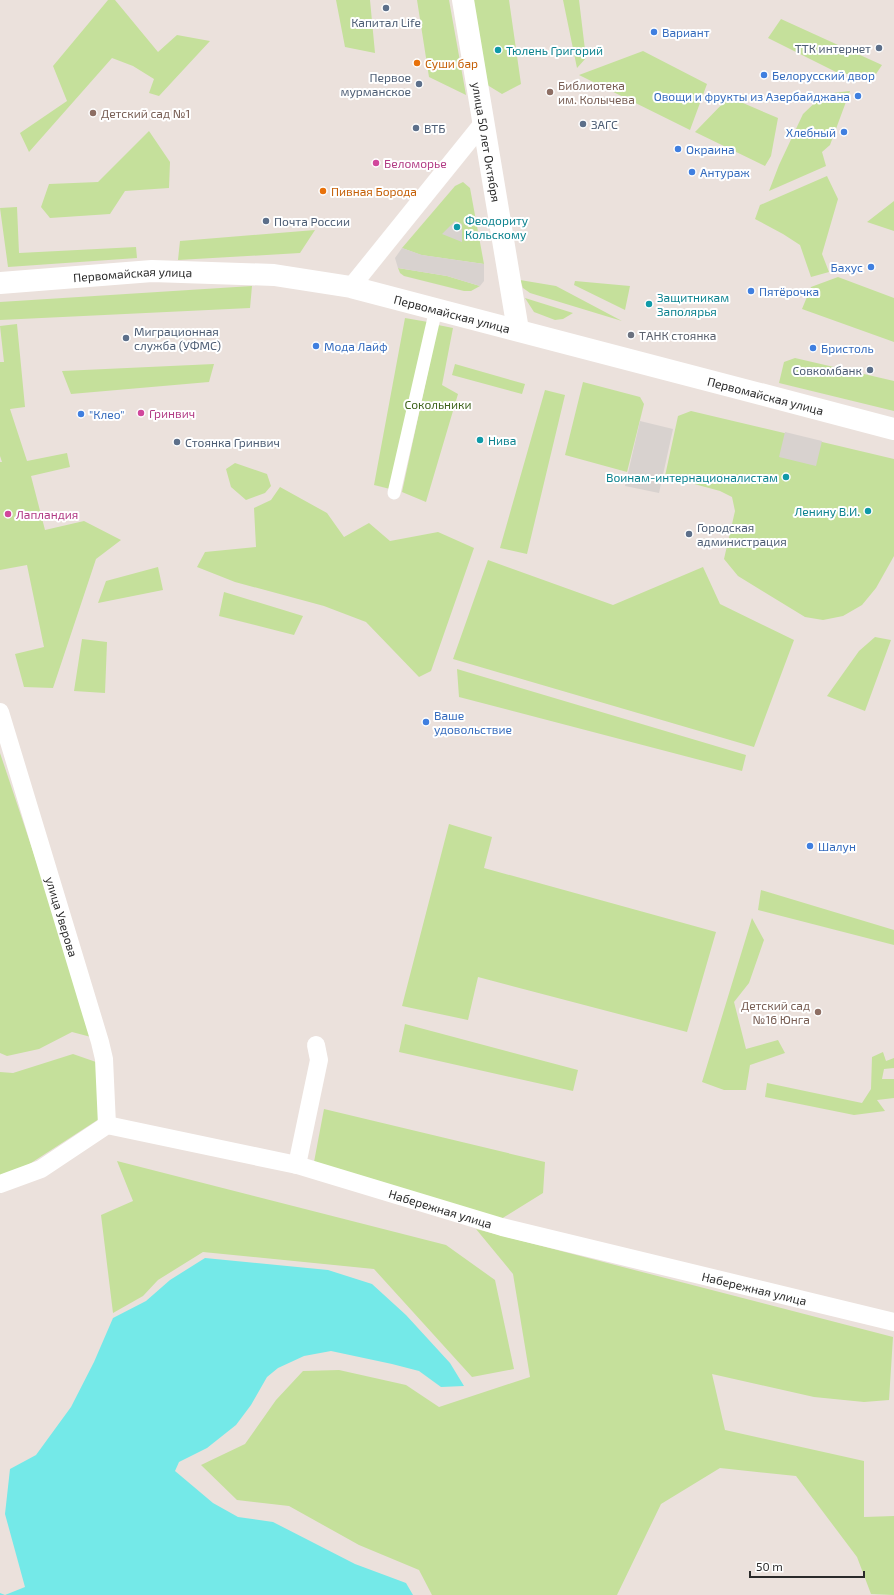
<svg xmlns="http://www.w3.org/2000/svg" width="894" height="1595" font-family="'Exo 2',sans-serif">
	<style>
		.green { fill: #c5e09b }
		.plaza { fill: #d8d2cf }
		.water { fill: #74e9e8 }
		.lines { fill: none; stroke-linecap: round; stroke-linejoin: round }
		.pedestrian { stroke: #fff; stroke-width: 13 }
		.minor { stroke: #fff; stroke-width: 18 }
		.tertiary { stroke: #fff; stroke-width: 22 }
		.secondary { stroke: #fff; stroke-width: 22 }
		.service-dot { fill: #5c6f8a; stroke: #fff; stroke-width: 1.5 }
		.shop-dot { fill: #3f7fe0; stroke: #fff; stroke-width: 1.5 }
		.culture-dot { fill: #0f9aa8; stroke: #fff; stroke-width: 1.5 }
		.food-dot { fill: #e8710a; stroke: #fff; stroke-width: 1.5 }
		.education-dot { fill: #8d6e63; stroke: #fff; stroke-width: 1.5 }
		.hotel-dot { fill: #d1479c; stroke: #fff; stroke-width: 1.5 }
		.worship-dot { fill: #6b7280; stroke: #fff; stroke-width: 1.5 }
		.labels { text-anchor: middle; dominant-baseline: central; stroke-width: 4; stroke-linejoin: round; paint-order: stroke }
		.service-label { font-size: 12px; fill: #4e5e75; stroke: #fff; text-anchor: start }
		.shop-label { font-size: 12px; fill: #366cbe; stroke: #fff; text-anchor: start }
		.culture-label { font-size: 12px; fill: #0d838f; stroke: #fff; text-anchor: start }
		.food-label { font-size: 12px; fill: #c56008; stroke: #fff; text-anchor: start }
		.education-label { font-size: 12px; fill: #785e54; stroke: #fff; text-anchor: start }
		.street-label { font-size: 12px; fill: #2a2a2a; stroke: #fff }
		.hotel-label { font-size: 12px; fill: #b23c85; stroke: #fff; text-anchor: start }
		.worship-label { font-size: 12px; fill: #5b616d; stroke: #fff; text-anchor: start }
		.park-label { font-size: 12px; fill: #3f641d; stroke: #fff }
	</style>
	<rect width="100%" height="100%" fill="#ebe1dc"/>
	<!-- green -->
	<path class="green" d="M108 0H115L158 52 177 35 210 41 159 96 149 93 154 79 133 66 112 58 29 152 20 133 67 101 53 66Z
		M336 0H370L375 53 345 47Z
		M417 0H449L466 95 429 77Z
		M470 0H509L521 84 502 94 484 83Z
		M563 0H579L586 58 577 68Z
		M781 19 882 65 876 74H840L768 38Z
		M643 51 707 84 690 130 579 75Z
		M850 91 830 145 822 152 826 166 769 191 779 165 803 114 824 94Z
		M729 97 778 118 771 156 765 166 695 132Z
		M149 131 170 162 169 188 125 191 110 214 50 218 41 207 49 184 98 182Z
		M827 176 838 199 822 254 829 272 811 277 800 245 783 234 755 219 760 205Z
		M463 182 470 188 484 264 421 255 402 248 455 186Z
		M894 201V231L867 222Z
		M17 207 19 253 136 247 137 258 8 267 0 208Z
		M315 230 300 253 178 260 180 241Z
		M398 268 447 276 480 286 471 291H464L404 276 400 273Z
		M838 277 894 298V342L802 309 811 287Z
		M520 280 556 286 622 321 530 293 523 288Z
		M575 281 630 286 625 310 574 285Z
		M252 286 250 308 0 320V302Z
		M525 298 573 313 563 319 555 320 534 312Z
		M405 318 428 322 390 489 374 485Z
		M17 324 25 407 10 409 27 461 67 453 70 467 31 476 45 530 84 521 121 540 96 559 53 688 24 687 15 654 44 647 27 565 0 570V462H2L0 456V362H4L0 326Z
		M438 325 453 328 442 385 458 394 426 502 402 492Z
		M795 358 894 381V411L779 383 784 362Z
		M214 364 209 382 71 394 62 371Z
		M455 364 525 384 522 394 452 375Z
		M583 382 640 397 644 404 627 472 565 455Z
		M545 390 565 395 527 554 500 548Z
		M691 411 894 459V556L876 588 862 605 843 616 823 620 805 617 738 576 724 559 735 511 732 497 720 491 665 476 678 416Z
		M235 463 267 474 271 486 265 493 246 500 231 487 226 469Z
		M280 487 327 513 344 537 369 523 390 541 438 532 474 548 431 671 419 677 366 622 324 606 235 582 197 567 205 552 256 547 254 508 271 500Z
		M488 560 613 605 703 567 720 604 794 640 754 747 453 659Z
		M158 567 163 590 98 603 106 581Z
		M224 592 303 616 294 635 219 616Z
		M875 637 891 640 865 711 827 696 859 651Z
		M82 639 107 642 105 693 74 691Z
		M457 669 746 755 742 771 459 697Z
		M0 753 53 911 91 1037 72 1032 39 1049 7 1056 0 1053Z
		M449 824 492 837 484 868 716 932 687 1032 478 977 468 1020 402 1006Z
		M761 890 894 930V945L758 910Z
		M752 918 764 940 749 983 734 1002 746 1049 778 1040 785 1053 750 1065 746 1090H724L702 1082Z
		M405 1024 578 1070 573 1091 399 1052Z
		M883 1052 886 1061 894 1058V1068L884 1069 882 1079H894V1098L877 1100 885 1111 854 1115 765 1097 767 1083 862 1103 871 1089 872 1057Z
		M73 1054 96 1062 99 1119 11 1176 0 1179V1072L13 1073Z
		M324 1109 545 1162 543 1193 501 1219 314 1162Z
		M117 1161 446 1245 495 1280 514 1369 472 1377 374 1269 203 1252 158 1280 143 1296 113 1313 101 1215 133 1201Z
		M476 1229 893 1337 889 1400 864 1402 814 1397 712 1374 725 1430 864 1461V1517L894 1516V1595L871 1594 857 1557 796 1476 720 1468 661 1504 617 1595H432L419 1570 359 1545 289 1506 237 1500 201 1465 245 1444 276 1400 303 1371 339 1370 406 1385 439 1407 530 1377 513 1274Z"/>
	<!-- plaza -->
	<path class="plaza" d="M455 221 462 224V242L442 234Z
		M402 248 422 255 484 264V281L480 286 447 276 398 268 395 258Z
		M640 421 673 429 659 493 625 486Z
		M785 432 822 441 816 466 779 457Z"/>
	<!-- water -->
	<path class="water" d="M205 1258 328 1270 372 1284 406 1315 450 1363 464 1386 441 1387 419 1371 392 1364 331 1351 304 1356 278 1368 267 1377 251 1405 236 1425 207 1448 179 1462 175 1471 213 1503 238 1517 273 1522 355 1564 406 1583 413 1595H0V1593L5 1595 25 1587 5 1514 10 1469 36 1455 71 1407 94 1362 113 1318 146 1301 170 1280Z"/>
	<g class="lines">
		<!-- pedestrian -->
		<path class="pedestrian" d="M394 493 436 309"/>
		<!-- minor -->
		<g class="minor">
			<path d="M351 287 484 122"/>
			<path id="s1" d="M0 712 100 1042 104 1059 107 1125"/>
			<path d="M297 1165 319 1060 316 1045"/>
			<path id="s2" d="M0 1184 41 1169 107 1125 297 1165 502 1227 894 1322"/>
		</g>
		<!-- tertiary -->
		<path class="tertiary" id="s3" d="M463 0 518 330"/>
		<!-- secondary -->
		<path class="secondary" id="s4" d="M0 283 152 271 274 275 351 287 894 429"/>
	</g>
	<!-- markers -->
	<g class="service-dot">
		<circle cx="386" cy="8" r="4"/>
		<circle cx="879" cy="48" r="4"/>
		<circle cx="419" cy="84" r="4"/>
		<circle cx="583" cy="124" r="4"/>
		<circle cx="416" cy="128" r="4"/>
		<circle cx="266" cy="221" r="4"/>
		<circle cx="126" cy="338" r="4"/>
		<circle cx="870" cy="370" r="4"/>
		<circle cx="177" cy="442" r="4"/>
		<circle cx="689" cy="534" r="4"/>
	</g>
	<g class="shop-dot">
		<circle cx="654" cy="32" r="4"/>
		<circle cx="764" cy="75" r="4"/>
		<circle cx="858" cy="96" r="4"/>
		<circle cx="844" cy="132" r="4"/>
		<circle cx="678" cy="149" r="4"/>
		<circle cx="692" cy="172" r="4"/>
		<circle cx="871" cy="267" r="4"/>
		<circle cx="751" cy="291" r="4"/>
		<circle cx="316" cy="346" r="4"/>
		<circle cx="813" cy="348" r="4"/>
		<circle cx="81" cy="414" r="4"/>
		<circle cx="426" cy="722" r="4"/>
		<circle cx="810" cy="846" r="4"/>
	</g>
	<g class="culture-dot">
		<circle cx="498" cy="50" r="4"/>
		<circle cx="457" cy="227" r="4"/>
		<circle cx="649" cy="304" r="4"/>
		<circle cx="480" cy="440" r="4"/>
		<circle cx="786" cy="477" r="4"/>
		<circle cx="868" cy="511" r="4"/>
	</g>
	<g class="food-dot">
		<circle cx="417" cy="63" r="4"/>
		<circle cx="323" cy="191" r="4"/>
	</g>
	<g class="education-dot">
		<circle cx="550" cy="92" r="4"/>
		<circle cx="93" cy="113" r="4"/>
		<circle cx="818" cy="1012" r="4"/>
	</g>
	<g class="hotel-dot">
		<circle cx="376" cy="163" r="4"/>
		<circle cx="141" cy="413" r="4"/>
		<circle cx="8" cy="514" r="4"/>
	</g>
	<circle class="worship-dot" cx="631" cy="335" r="4"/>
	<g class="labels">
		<!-- service labels -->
		<g class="service-label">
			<text x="386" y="22" text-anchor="middle">Капитал Life</text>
			<text x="871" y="48" text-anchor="end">ТТК интернет</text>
			<text x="411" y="77" text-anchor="end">Первое<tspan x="411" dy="14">мурманское</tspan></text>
			<text x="591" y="124">ЗАГС</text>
			<text x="424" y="128">ВТБ</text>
			<text x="274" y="221">Почта России</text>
			<text x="134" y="331">Миграционная<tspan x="134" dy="14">служба (УФМС)</tspan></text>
			<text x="862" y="370" text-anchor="end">Совкомбанк</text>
			<text x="185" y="442">Стоянка Гринвич</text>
			<text x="697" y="527">Городская<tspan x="697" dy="14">администрация</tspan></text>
		</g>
		<!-- shop labels -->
		<g class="shop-label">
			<text x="662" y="32">Вариант</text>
			<text x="772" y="75">Белорусский двор</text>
			<text x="850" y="96" text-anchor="end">Овощи и фрукты из Азербайджана</text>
			<text x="836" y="132" text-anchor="end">Хлебный</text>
			<text x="686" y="149">Окраина</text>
			<text x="700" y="172">Антураж</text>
			<text x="863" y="267" text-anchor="end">Бахус</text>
			<text x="759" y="291">Пятёрочка</text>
			<text x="324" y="346">Мода Лайф</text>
			<text x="821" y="348">Бристоль</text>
			<text x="89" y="414">"Клео"</text>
			<text x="434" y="715">Ваше<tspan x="434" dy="14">удовольствие</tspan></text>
			<text x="818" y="846">Шалун</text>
		</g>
		<!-- culture labels -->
		<g class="culture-label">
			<text x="506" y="50">Тюлень Григорий</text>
			<text x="465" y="220">Феодориту<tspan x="465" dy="14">Кольскому</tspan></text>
			<text x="657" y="297">Защитникам<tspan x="657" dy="14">Заполярья</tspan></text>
			<text x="488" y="440">Нива</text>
			<text x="778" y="477" text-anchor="end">Воинам-интернационалистам</text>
			<text x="860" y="511" text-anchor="end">Ленину В.И.</text>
		</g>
		<!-- food labels -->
		<g class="food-label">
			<text x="425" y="63">Суши бар</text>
			<text x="331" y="191">Пивная Борода</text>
		</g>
		<!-- education labels -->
		<g class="education-label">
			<text x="558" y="85">Библиотека<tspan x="558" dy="14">им. Колычева</tspan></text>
			<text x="101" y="113">Детский сад №1</text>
			<text x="810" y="1005" text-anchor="end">Детский сад<tspan x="810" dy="14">№16 Юнга</tspan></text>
		</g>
		<!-- street labels -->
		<g class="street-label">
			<text stroke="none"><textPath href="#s3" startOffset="144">улица 50 лет Октября</textPath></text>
			<text stroke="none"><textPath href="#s4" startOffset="133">Первомайская улица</textPath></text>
			<text stroke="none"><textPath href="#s4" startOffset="457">Первомайская улица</textPath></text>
			<text stroke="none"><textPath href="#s4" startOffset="781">Первомайская улица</textPath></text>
			<text stroke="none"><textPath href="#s1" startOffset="214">улица Уверова</textPath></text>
			<text stroke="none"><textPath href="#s2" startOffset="467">Набережная улица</textPath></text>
			<text stroke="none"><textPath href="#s2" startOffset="791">Набережная улица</textPath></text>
		</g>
		<!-- hotel labels -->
		<g class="hotel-label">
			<text x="384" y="163">Беломорье</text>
			<text x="149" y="413">Гринвич</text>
			<text x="16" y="514">Лапландия</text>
		</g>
		<!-- worship labels -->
		<g class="worship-label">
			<text x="639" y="335">ТАНК стоянка</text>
		</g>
		<!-- park labels -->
		<g class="park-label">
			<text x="438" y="404">Сокольники</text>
		</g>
	</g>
	<!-- scale -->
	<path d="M750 1571v6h114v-6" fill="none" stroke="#2a2a2a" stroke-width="2"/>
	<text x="756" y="1571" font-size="12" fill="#2a2a2a" stroke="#ffffff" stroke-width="3" paint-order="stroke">50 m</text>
</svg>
